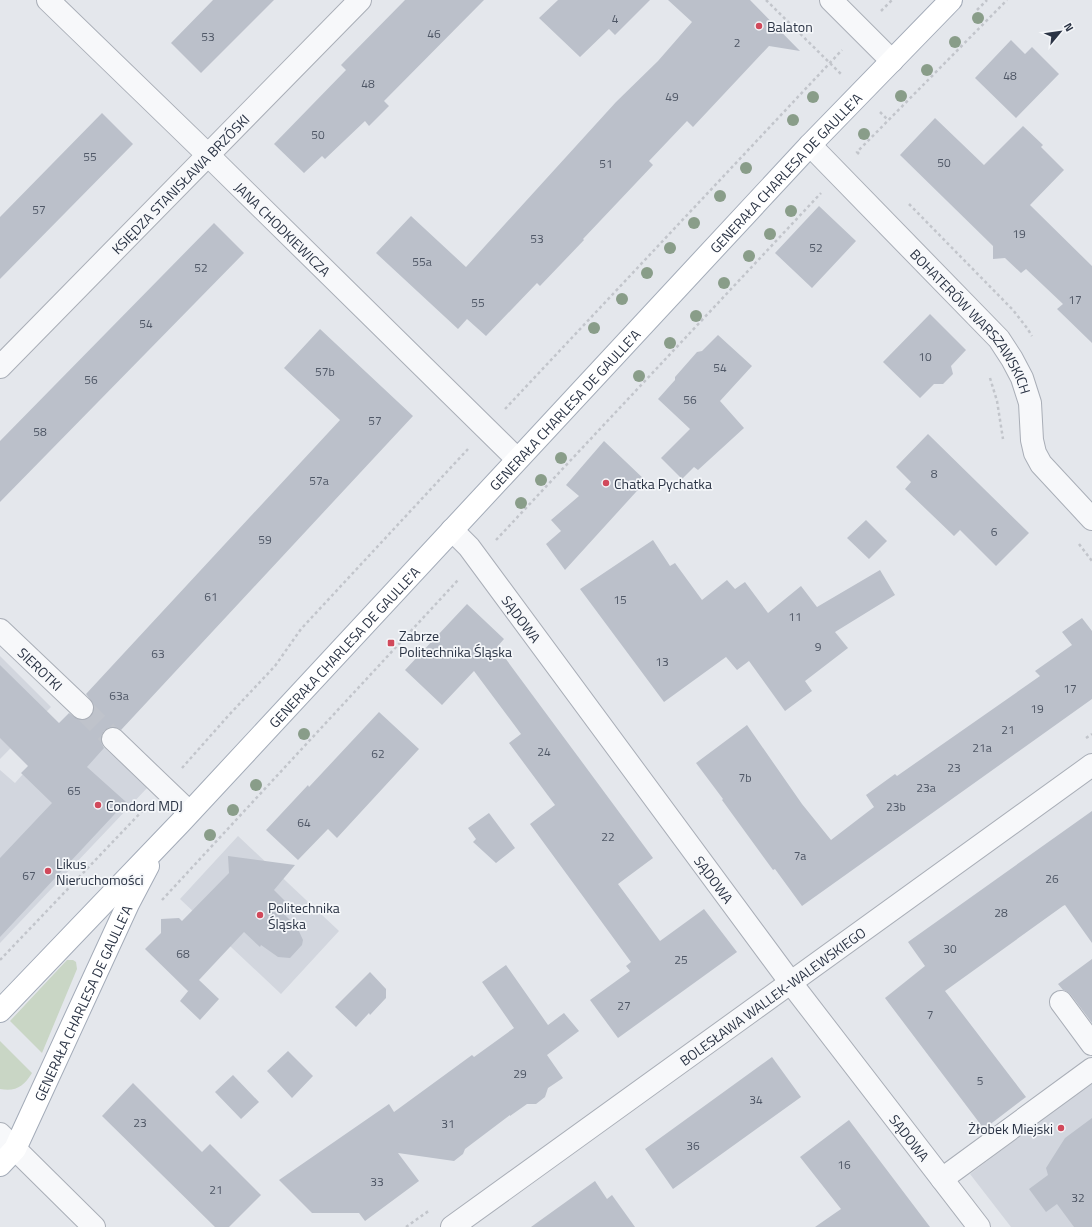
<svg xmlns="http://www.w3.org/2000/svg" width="1092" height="1227" font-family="'Titillium Web',sans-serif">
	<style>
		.built { fill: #d2d6de }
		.green { fill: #c9d6c5 }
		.building { fill: #bbc0ca }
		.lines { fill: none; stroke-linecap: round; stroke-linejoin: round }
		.minor-tunnel { stroke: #bfc3cb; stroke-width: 22; stroke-dasharray: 22 11; stroke-linecap: butt }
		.minor-casing { stroke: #a9aeb7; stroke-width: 24 }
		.major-casing { stroke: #a3abb8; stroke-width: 24 }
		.path { stroke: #c2c5cb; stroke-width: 2.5; stroke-dasharray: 3 3; stroke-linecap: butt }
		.minor { stroke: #f7f8fa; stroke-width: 22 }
		.major { stroke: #fff; stroke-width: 22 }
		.tree { fill: #899d89 }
		.poi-dot { fill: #d1495b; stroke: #f4f6f9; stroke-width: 1.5 }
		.labels { text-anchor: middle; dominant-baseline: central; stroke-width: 3.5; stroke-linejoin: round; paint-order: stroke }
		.number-label { font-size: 12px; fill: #4f5766 }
		.poi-label { font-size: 14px; fill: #2b3445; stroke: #f4f6f9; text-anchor: start }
		.street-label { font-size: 14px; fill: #2b3445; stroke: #f4f6f9 }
	</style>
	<rect width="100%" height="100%" fill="#e4e7ec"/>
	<!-- built -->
	<path class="built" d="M0 656 51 707 0 759Z
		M72 719 148 787 0 943V770L15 783Z
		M238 836 339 931 281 994 180 899Z
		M1092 1082V1227H1011L970 1174Z"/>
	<!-- green -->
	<path class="green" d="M67 960H73L76 962 77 969 42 1053 10 1021Z
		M0 1041 32 1073C24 1086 16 1092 0 1089Z"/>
	<!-- building -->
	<path class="building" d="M213 0H274L201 73 171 43Z
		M405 0H484L384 101 389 106 369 126 365 121 325 159 322 156 304 173 274 144 346 70 341 65Z
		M558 0H650L615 35 609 29 580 57 539 18Z
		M668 0H750L800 51 769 46 693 127 687 121 649 161 653 165 583 239 584 240 540 286 537 283 486 336 467 319 458 329 376 253 411 216 466 267 616 102 658 61 692 22Z
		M1011 40 1025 54 1032 47 1059 74 1016 118 975 78Z
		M102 113 133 144 0 279V217Z
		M935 118 984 165 1023 126 1043 145 1041 147 1064 170 1030 205 1092 266V343L1057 309 1063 304 1026 269 1021 273 1005 258 993 259V246L900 155Z
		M819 206 856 241 812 288 775 253Z
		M214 223 244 253 0 502V441Z
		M930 314 966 350 951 366 953 374 943 384H934L920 398 883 362Z
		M320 329 413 416 121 730 116 727H110L104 731 101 736V742L104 748 87 767 126 802 0 937V858L52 803 21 773 28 766 0 738V665L59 723 69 713 79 720H86L91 716 94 711V705L86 694 340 420 284 368Z
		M718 335 752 366 720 401 744 428 698 470 694 467 682 479 661 458 690 429 658 399 675 380V377L697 352 702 351Z
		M928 434 1029 533 996 566 960 530 954 536 905 489 911 482 896 467Z
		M604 441 646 481 565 570 546 544 561 531 551 520 579 496 566 485Z
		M866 520 887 541 869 559 847 538Z
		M653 540 670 566 675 563 702 600 727 580 735 589 745 582 768 613 801 586 817 607 880 570 895 595 835 632 848 648 805 681 812 691 785 711 749 661 737 670 726 657 664 702 580 589Z
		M467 604 504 639 497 647 653 858 618 884 660 941 704 909 737 952 618 1038 590 1000 630 971 626 966 631 962 530 824 555 805 509 743 521 734 474 671 442 705 405 670Z
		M1082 618 1092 631V699L802 906 775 869 773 870 722 800 723 799 696 763 747 725 802 804 831 840 874 807 866 795 895 774 897 776 1040 676 1035 671 1072 645 1062 632Z
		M379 712 419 749 337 838 328 829 298 860 266 830 308 785 309 787Z
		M1092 811V943L1065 905 1063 906 945 991 1026 1097 984 1129 885 998 925 966 908 942Z
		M489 813 515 848 496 863 473 842 476 839 468 828Z
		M228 856 295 865 274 890 290 906 284 914 297 927 303 940 302 945 290 958 278 957 261 945 260 947 244 932 199 980 219 999 200 1020 180 1001 189 990 188 991 145 949 161 933V919L179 918 182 921 229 873Z
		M1092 959V1023L1071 995 1066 991 1063 990 1058 984Z
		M506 965 548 1025 564 1013 579 1031 547 1055 563 1078 548 1088 545 1097 536 1104H527L510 1116V1115L465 1149 463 1154 454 1161 398 1153 419 1181 365 1221 359 1213H312L279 1180 389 1104 394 1112 472 1055 474 1057 514 1028 482 982Z
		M370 972 386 989V998L370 1015 369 1013 356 1027 335 1007Z
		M288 1051 313 1076 292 1098 267 1071Z
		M772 1057 801 1097 673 1189 645 1149Z
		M233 1075 259 1102 241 1119 215 1092Z
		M133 1083 202 1152 210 1144 261 1195 229 1227H215L102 1116Z
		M1092 1118V1227H1074L1057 1204 1046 1212 1029 1189 1048 1175 1046 1168 1065 1138Z
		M849 1120 930 1227H815L841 1209 800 1157Z
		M595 1181 607 1199 612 1195 635 1227H531Z"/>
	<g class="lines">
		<!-- minor-tunnel -->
		<path class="minor-tunnel" d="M82 708 113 739"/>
		<defs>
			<g id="minor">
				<path id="s1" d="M48 0 208 155 517 459"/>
				<path d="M831 0 892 61"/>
				<path id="s2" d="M810 145 999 339 1012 359 1022 378 1030 403 1032 440 1035 453 1041 464 1092 519"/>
				<path id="s3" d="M0 367 360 0"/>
				<path id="s4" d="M452 530 469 547 791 983 979 1227"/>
				<path id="s5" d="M0 630 82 708"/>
				<path d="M113 739 189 812"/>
				<path d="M1061 1002 1092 1044"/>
				<path d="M0 1134 94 1227"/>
				<path d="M942 1179 1092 1069"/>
				<path id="s6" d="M452 1227 1092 765"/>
			</g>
			<g id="major">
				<path id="s7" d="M0 1011 181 822 810 145 951 0"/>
				<path id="s8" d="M0 1165 15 1149 128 904 148 866"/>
			</g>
		</defs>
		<!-- minor casing -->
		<use href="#minor" class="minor-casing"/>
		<!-- major casing -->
		<use href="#major" class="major-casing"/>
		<!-- path -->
		<path class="path" d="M766 0 842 75
			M977 10 987 0
			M881 11 892 0
			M880 112 888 120
			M859 154 857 152 1007 0
			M909 204 1013 310 1027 328 1032 336
			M990 378 997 401 1003 439
			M505 409 842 50
			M496 540 821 193
			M1079 544 1092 561
			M1086 738 1092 734
			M182 768 228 716 275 666 301 629 468 449
			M162 900 459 579
			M0 960 146 807
			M406 1227 430 1210"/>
		<!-- minor -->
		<use href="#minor" class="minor"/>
		<!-- major -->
		<use href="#major" class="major"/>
	</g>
	<!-- trees -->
	<g class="tree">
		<circle cx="978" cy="18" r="6"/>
		<circle cx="955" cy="42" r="6"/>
		<circle cx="927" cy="70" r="6"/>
		<circle cx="901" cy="96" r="6"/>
		<circle cx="813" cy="97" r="6"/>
		<circle cx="793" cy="120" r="6"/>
		<circle cx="864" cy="134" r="6"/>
		<circle cx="746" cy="168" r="6"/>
		<circle cx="720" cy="196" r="6"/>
		<circle cx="791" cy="211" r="6"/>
		<circle cx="694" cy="223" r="6"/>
		<circle cx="770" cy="234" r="6"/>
		<circle cx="670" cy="248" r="6"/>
		<circle cx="749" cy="256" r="6"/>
		<circle cx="647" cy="273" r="6"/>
		<circle cx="724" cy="283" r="6"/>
		<circle cx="622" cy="299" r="6"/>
		<circle cx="696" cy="316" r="6"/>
		<circle cx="594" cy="328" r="6"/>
		<circle cx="670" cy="343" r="6"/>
		<circle cx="639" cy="376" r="6"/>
		<circle cx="561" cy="458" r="6"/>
		<circle cx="541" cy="480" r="6"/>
		<circle cx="521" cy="503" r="6"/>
		<circle cx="304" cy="734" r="6"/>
		<circle cx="256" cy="785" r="6"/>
		<circle cx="233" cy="810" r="6"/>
		<circle cx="210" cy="835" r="6"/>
	</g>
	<!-- markers -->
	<g class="poi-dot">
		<circle cx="759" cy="26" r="4"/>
		<circle cx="606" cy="483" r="4"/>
		<rect x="387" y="639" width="8" height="8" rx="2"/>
		<circle cx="98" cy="805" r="4"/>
		<circle cx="48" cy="871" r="4"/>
		<circle cx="260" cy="915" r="4"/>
		<circle cx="1061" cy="1128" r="4"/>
	</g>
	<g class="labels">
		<!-- number labels -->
		<g class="number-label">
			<text x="615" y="18">4</text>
			<text x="434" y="33">46</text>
			<text x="208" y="36">53</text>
			<text x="737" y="42">2</text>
			<text x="1010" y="75">48</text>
			<text x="368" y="83">48</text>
			<text x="672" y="96">49</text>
			<text x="318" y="134">50</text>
			<text x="90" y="156">55</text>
			<text x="944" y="162">50</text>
			<text x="606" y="163">51</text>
			<text x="39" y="209">57</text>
			<text x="1019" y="233">19</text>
			<text x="537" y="238">53</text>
			<text x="816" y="247">52</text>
			<text x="422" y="261">55a</text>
			<text x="201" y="267">52</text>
			<text x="1075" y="299">17</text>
			<text x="478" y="302">55</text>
			<text x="146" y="323">54</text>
			<text x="925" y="356">10</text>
			<text x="720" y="367">54</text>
			<text x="325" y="371">57b</text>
			<text x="91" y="379">56</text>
			<text x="690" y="399">56</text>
			<text x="375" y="420">57</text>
			<text x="40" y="431">58</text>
			<text x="934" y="473">8</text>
			<text x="319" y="480">57a</text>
			<text x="994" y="531">6</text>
			<text x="265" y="539">59</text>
			<text x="211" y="596">61</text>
			<text x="620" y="599">15</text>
			<text x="795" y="616">11</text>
			<text x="818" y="646">9</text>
			<text x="158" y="653">63</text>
			<text x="662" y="661">13</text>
			<text x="1070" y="688">17</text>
			<text x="119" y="695">63a</text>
			<text x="1037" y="708">19</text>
			<text x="1008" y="729">21</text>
			<text x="982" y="747">21a</text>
			<text x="544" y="751">24</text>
			<text x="378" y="753">62</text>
			<text x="954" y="767">23</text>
			<text x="745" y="777">7b</text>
			<text x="926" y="787">23a</text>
			<text x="74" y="790">65</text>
			<text x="896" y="806">23b</text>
			<text x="304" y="822">64</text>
			<text x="608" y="836">22</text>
			<text x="800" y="855">7a</text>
			<text x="29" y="875">67</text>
			<text x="1052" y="878">26</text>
			<text x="1001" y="912">28</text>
			<text x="950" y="948">30</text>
			<text x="183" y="953">68</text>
			<text x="681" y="959">25</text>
			<text x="624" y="1005">27</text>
			<text x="930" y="1014">7</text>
			<text x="520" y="1073">29</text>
			<text x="980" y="1080">5</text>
			<text x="756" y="1099">34</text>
			<text x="140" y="1122">23</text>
			<text x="448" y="1123">31</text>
			<text x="693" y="1145">36</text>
			<text x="844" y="1164">16</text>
			<text x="377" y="1181">33</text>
			<text x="216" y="1189">21</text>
			<text x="1078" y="1197">32</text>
		</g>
		<!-- poi labels -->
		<g class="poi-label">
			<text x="767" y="26">Balaton</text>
			<text x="614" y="483">Chatka Pychatka</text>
			<text x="399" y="635">Zabrze<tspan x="399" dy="16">Politechnika Śląska</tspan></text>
			<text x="106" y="805">Condord MDJ</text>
			<text x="56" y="863">Likus<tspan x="56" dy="16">Nieruchomości</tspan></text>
			<text x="268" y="907">Politechnika<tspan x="268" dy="16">Śląska</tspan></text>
			<text x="1053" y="1128" text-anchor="end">Żłobek Miejski</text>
		</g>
		<!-- street labels -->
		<g class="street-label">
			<text stroke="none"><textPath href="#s7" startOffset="1149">GENERAŁA CHARLESA DE GAULLE'A</textPath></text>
			<text stroke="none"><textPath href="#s3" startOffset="257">KSIĘDZA STANISŁAWA BRZÓSKI</textPath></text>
			<text stroke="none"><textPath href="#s1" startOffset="328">JANA CHODKIEWICZA</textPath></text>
			<text stroke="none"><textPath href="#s2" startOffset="240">BOHATERÓW WARSZAWSKICH</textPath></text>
			<text stroke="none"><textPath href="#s7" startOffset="825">GENERAŁA CHARLESA DE GAULLE'A</textPath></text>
			<text stroke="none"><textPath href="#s4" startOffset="113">SĄDOWA</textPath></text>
			<text stroke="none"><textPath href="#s7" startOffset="501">GENERAŁA CHARLESA DE GAULLE'A</textPath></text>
			<text stroke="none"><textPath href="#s5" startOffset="56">SIEROTKI</textPath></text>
			<text stroke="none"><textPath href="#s4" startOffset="437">SĄDOWA</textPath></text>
			<text stroke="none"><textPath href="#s6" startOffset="395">BOLESŁAWA WALLEK-WALEWSKIEGO</textPath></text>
			<text stroke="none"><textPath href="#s8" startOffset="183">GENERAŁA CHARLESA DE GAULLE'A</textPath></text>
			<text stroke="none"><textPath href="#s4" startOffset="761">SĄDOWA</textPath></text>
		</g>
	</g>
	<!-- north arrow -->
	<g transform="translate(1060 32) rotate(61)" stroke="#f4f6f9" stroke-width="3" paint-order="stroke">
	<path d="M0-3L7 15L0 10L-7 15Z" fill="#2b3445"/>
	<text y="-6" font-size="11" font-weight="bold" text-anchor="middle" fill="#2b3445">N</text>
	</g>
</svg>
